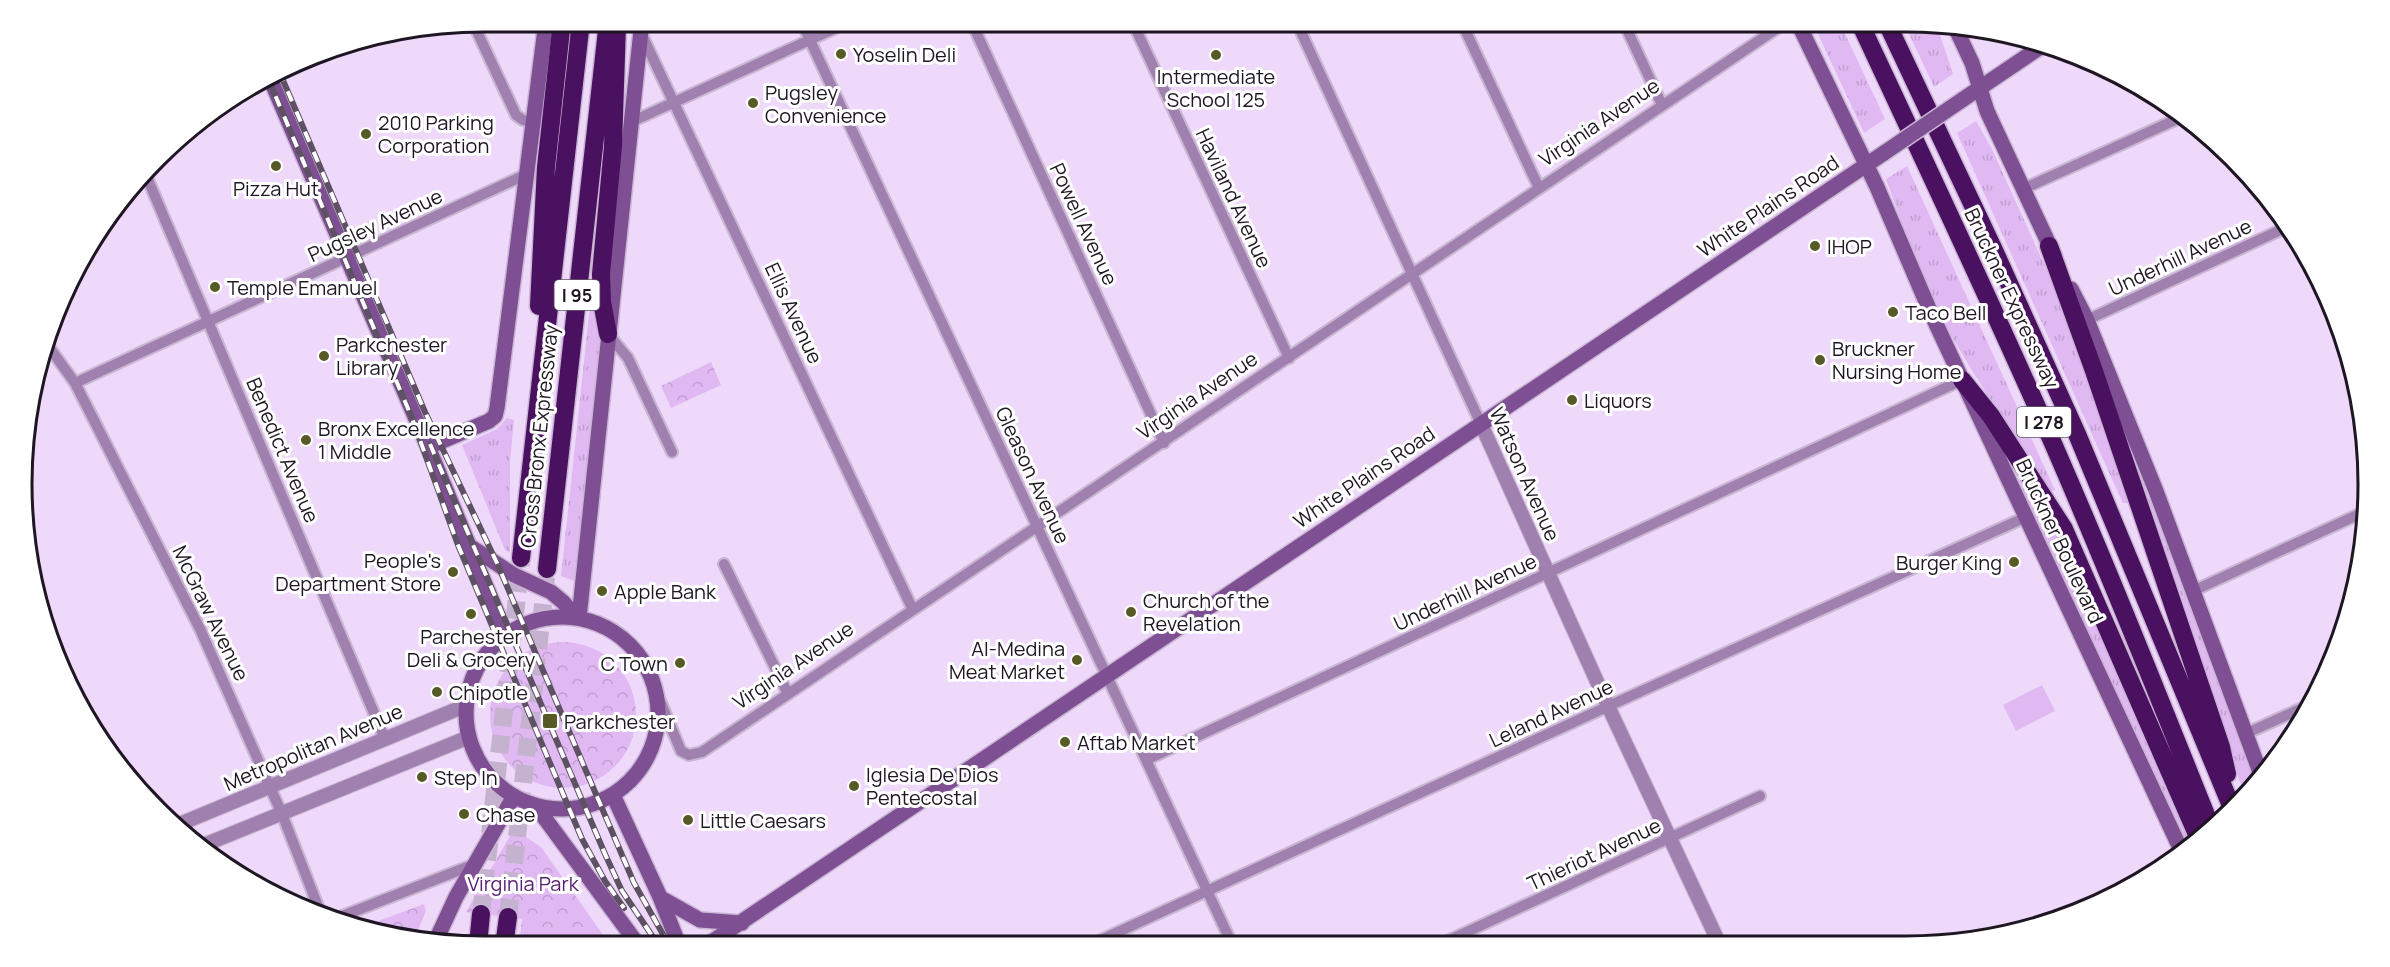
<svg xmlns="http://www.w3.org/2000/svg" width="2390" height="967" font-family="Manrope,sans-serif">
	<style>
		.grass { fill: url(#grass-tufts) }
		.park { fill: url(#park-crowns) }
		.pitch { fill: #e0b9f3 }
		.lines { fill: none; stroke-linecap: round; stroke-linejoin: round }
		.motorway-tunnel { stroke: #c5b2cf; stroke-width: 18; stroke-dasharray: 18 9; stroke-linecap: butt }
		.minor-casing { stroke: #c9b6d3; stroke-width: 14 }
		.tertiary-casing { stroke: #c9b6d3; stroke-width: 16 }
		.secondary-casing { stroke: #c9b6d3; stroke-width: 18 }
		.motorway-casing { stroke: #c9b6d3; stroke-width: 21 }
		.minor { stroke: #9f80ae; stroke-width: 10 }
		.tertiary { stroke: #9f80ae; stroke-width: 14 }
		.secondary { stroke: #7e5093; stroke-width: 15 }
		.motorway { stroke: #4b1161; stroke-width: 18 }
		.rail-casing { stroke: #5d5163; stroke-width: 6 }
		.rail { stroke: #fff; stroke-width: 4; stroke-dasharray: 11; stroke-linecap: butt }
		.secondary-bridge-casing { stroke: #c9b6d3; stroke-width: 18; stroke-linecap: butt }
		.secondary-bridge { stroke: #7e5093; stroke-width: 15 }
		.poi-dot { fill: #575926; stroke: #fff; stroke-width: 2 }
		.labels { text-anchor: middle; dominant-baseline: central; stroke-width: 6; stroke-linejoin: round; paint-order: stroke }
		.shield { fill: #fff; stroke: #625c64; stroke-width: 1.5 }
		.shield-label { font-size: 18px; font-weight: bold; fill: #1e1622 }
		.poi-label { font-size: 20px; fill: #1e1622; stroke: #fff; text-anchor: start }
		.street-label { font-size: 20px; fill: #1e1622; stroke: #fff }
		.park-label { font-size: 20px; fill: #581e70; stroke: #fff }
		.rim { fill: none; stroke: #1e1622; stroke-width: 3 }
	</style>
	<defs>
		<pattern id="grass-tufts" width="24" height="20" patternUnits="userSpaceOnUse" patternTransform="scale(1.5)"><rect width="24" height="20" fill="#e0b9f3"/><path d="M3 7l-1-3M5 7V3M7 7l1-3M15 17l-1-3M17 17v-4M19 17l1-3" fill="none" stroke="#c09ed0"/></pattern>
		<pattern id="park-crowns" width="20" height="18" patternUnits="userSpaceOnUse" patternTransform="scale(1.5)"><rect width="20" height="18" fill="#e0b9f3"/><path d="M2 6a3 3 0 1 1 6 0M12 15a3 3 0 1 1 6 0" fill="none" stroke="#c09ed0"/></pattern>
	</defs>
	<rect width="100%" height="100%" fill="#efd9fa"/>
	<!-- grass -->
	<path class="grass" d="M1812 21H1839L1885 119 1864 133Z
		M1903 21 1937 26 1953 74 1934 87Z
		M1976 121 1992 149 2071 324 2129 503H2123L2116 488 1957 133Z
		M1907 166 2055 490 2051 492C2012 431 1969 372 1937 308 1916 266 1902 223 1886 179Z
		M593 278 600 351 574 581 561 576Z
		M507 418 514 420 510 461V553L505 550 462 445 497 429Z
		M2126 435 2255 782 2244 794 2123 437Z
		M2023 478 2068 545 2193 843 2188 846 2016 480Z"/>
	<!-- park -->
	<path class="park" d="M711 362 721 385 671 408 661 386Z
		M490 715a73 73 0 1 1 146 0a73 73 0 1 1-146 0Z
		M514 829 541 847 611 946H519L522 919 466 912Z
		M424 904 426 911 416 935 365 926Z"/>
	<!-- pitch -->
	<path class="pitch" d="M2042 685 2055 711 2016 731 2003 705Z"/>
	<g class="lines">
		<!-- motorway-tunnel -->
		<path class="motorway-tunnel" d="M481 914 521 562
			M508 917 547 569"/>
		<defs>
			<path id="minor" d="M801 21 1232 944
				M971 21 1164 443
				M1132 21 1289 358
				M1296 21 1481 424
				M1461 21 1539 188
				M1623 21 1662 105
				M473 23 516 115 523 120 533 123
				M641 33 913 610
				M631 122 851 21
				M146 175 385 739
				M2023 189 2184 116
				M2087 320 2289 226
				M608 334 628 358 672 452
				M44 340 75 383 200 629 282 814 321 914
				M75 383 527 174
				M724 564 788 694
				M2193 591 2366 511
				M655 689 681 751 689 755 702 752 1788 21
				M2245 734 2309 705
				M1146 760 1962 380
				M332 920 475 864
				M1443 943 1760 796
				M1092 944 1624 699 2026 517"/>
			<path id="tertiary" d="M1481 424 1608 706 1719 943
				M175 826 467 705
				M199 847 469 737"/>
			<path id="secondary" d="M1797 21 1877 187 1930 311 2181 850
				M1956 29 1972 63 1987 111 2054 255
				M269 76 434 461 506 635
				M1962 100 2045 44
				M2071 289 2087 320 2156 491 2261 775
				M428 447 489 421 495 416 497 408 546 21
				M471 547 514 575 551 592 563 602 577 618
				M466 713a96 96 0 1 1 192 0a96 96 0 1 1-192 0Z
				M579 618 642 21
				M613 795 660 897 679 945
				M535 805 639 946
				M661 898 700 920 742 923
				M437 938 456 897 514 796
				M707 945 1884 153"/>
			<path id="motorway" d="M1859 21C1924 160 1990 300 2052 441 2108 569 2160 700 2212 830
				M1886 21 1993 248 2077 434 2232 808
				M2049 246 2094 371 2221 747 2227 774
				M539 306 546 167 562 21
				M608 334 602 302 601 274 613 146 617 25
				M1962 380 1991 416 2064 529 2199 839
				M521 558 581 21
				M547 569 608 21
				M478 945 481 914
				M504 946 508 917"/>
		</defs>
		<!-- minor casing -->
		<use href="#minor" class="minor-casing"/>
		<!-- tertiary casing -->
		<use href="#tertiary" class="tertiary-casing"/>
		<!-- secondary casing -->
		<use href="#secondary" class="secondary-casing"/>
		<!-- motorway casing -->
		<use href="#motorway" class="motorway-casing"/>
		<!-- minor -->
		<use href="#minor" class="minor"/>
		<!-- tertiary -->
		<use href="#tertiary" class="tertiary"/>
		<!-- secondary -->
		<use href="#secondary" class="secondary"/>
		<!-- motorway -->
		<use href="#motorway" class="motorway"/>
		<defs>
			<path id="rail" d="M279 71 425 412 497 563 634 883 669 945
				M267 76 412 418 458 545 582 839 605 881 624 908
				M430 444 605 854 622 891 659 946"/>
		</defs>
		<!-- rail casing -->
		<use href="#rail" class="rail-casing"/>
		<!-- rail -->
		<use href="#rail" class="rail"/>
		<defs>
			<path id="secondary-bridge" d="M1884 153 1962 100"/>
		</defs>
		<!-- secondary-bridge casing -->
		<use href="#secondary-bridge" class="secondary-bridge-casing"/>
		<!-- secondary-bridge -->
		<use href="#secondary-bridge" class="secondary-bridge"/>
	</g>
	<!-- markers -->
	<g class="poi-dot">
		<circle cx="841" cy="54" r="6"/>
		<circle cx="1216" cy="55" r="6"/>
		<circle cx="753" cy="103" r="6"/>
		<circle cx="366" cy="134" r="6"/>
		<circle cx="276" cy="166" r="6"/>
		<circle cx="1815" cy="246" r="6"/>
		<circle cx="215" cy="287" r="6"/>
		<circle cx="1893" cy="312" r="6"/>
		<circle cx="324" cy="356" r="6"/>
		<circle cx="1820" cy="360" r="6"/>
		<circle cx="1572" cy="400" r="6"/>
		<circle cx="306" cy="440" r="6"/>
		<circle cx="2014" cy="562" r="6"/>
		<circle cx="453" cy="572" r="6"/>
		<circle cx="602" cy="591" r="6"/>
		<circle cx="1131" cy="612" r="6"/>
		<circle cx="471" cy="614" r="6"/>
		<circle cx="1077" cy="660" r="6"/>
		<circle cx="680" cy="663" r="6"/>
		<circle cx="437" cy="692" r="6"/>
		<rect x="542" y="713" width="16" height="16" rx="3"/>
		<circle cx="1065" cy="742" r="6"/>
		<circle cx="422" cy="777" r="6"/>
		<circle cx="854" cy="786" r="6"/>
		<circle cx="464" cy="814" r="6"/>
		<circle cx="688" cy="820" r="6"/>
	</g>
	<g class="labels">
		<!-- shield labels -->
		<g class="shield">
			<rect x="554.5" y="280" width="45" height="30" rx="4.5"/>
			<rect x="2017" y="407" width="54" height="30" rx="4.5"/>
		</g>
		<g class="shield-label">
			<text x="577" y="295">I 95</text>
			<text x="2044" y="422">I 278</text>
		</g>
		<!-- poi labels -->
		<g class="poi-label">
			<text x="853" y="54">Yoselin Deli</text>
			<text x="1216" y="76" text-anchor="middle">Intermediate<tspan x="1216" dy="23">School 125</tspan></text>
			<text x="765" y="92">Pugsley<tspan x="765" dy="23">Convenience</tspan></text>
			<text x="378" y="122">2010 Parking<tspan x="378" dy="23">Corporation</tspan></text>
			<text x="276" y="188" text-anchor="middle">Pizza Hut</text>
			<text x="1827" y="246">IHOP</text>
			<text x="227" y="287">Temple Emanuel</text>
			<text x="1905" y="312">Taco Bell</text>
			<text x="336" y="344">Parkchester<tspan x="336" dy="23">Library</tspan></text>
			<text x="1832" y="348">Bruckner<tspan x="1832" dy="23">Nursing Home</tspan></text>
			<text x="1584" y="400">Liquors</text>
			<text x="318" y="428">Bronx Excellence<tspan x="318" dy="23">1 Middle</tspan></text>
			<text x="441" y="560" text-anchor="end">People's<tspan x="441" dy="23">Department Store</tspan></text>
			<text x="2002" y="562" text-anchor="end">Burger King</text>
			<text x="614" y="591">Apple Bank</text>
			<text x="1143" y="600">Church of the<tspan x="1143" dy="23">Revelation</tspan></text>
			<text x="471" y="636" text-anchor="middle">Parchester<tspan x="471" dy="23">Deli &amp; Grocery</tspan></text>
			<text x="1065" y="648" text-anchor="end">Al-Medina<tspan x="1065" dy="23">Meat Market</tspan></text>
			<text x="668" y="663" text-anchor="end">C Town</text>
			<text x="449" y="692">Chipotle</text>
			<text x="564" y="721">Parkchester</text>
			<text x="1077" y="742">Aftab Market</text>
			<text x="866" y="774">Iglesia De Dios<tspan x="866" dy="23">Pentecostal</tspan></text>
			<text x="434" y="777">Step In</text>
			<text x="476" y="814">Chase</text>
			<text x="700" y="820">Little Caesars</text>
		</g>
		<!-- street labels -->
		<g class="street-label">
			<text transform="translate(1599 122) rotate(-34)">Virginia Avenue</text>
			<text transform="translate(1234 198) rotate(65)">Haviland Avenue</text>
			<text transform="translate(1768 206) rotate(-34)">White Plains Road</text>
			<text transform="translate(1084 224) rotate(65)">Powell Avenue</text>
			<text transform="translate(375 225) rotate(-25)">Pugsley Avenue</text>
			<text transform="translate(2180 257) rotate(-25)">Underhill Avenue</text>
			<text transform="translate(2012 298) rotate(65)">Bruckner Expressway</text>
			<text transform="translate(794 313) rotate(65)">Ellis Avenue</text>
			<text transform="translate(1197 395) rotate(-34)">Virginia Avenue</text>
			<text transform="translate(539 436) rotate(-84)">Cross Bronx Expressway</text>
			<text transform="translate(283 450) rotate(67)">Benedict Avenue</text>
			<text transform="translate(1525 474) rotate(66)">Watson Avenue</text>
			<text transform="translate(1033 475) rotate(65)">Gleason Avenue</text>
			<text transform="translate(1364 477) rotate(-34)">White Plains Road</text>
			<text transform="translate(2060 541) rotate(65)">Bruckner Boulevard</text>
			<text transform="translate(1465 592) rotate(-25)">Underhill Avenue</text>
			<text transform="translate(211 613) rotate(64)">McGraw Avenue</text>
			<text transform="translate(793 665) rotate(-34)">Virginia Avenue</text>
			<text transform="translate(1551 713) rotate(-25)">Leland Avenue</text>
			<text transform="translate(313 747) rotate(-23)">Metropolitan Avenue</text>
			<text transform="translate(1594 854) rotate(-25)">Thieriot Avenue</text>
		</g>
		<!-- park labels -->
		<g class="park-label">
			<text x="523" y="883">Virginia Park</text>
		</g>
	</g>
	<!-- crop -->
	<path d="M0 0H2390V967H0ZM484 32H1906A452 452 0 0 1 2358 484V484A452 452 0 0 1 1906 936H484A452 452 0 0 1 32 484V484A452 452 0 0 1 484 32Z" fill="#fff" fill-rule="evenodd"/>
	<path class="rim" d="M484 32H1906A452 452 0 0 1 2358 484V484A452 452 0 0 1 1906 936H484A452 452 0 0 1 32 484V484A452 452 0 0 1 484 32Z"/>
</svg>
